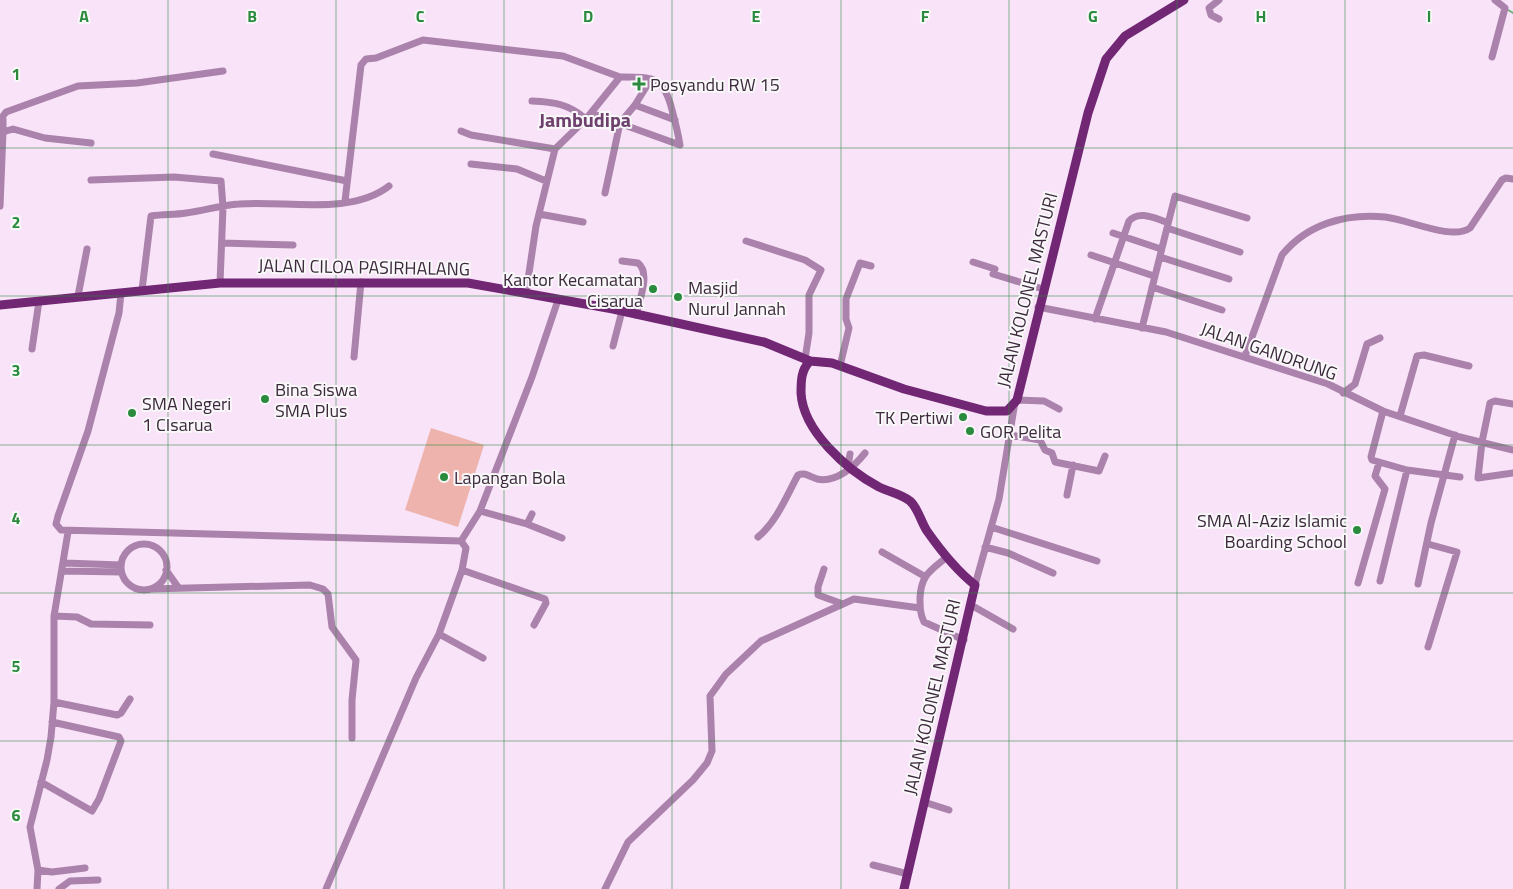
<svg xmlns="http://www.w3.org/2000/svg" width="1513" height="889" font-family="'Titillium Web',sans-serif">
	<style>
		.green { fill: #edb3ac }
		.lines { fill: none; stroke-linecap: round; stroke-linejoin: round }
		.stream { stroke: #72b278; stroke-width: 2 }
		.minor { stroke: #ab82ab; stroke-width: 7 }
		.major { stroke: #712773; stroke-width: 9 }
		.grid { fill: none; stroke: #2a8a3d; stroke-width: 1; stroke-opacity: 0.55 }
		.poi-dot { fill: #2a8a3d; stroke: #f8f8f8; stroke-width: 2 }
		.labels { text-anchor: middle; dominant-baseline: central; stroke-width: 4; stroke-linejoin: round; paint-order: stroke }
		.poi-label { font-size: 18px; fill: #3d283d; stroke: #f8f8f8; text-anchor: start }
		.street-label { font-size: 18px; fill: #3d283d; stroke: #f8f8f8 }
		.quarter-label { font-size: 20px; font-weight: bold; fill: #6e406e; stroke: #f8f8f8 }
		.grid-label { font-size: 16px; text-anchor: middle; font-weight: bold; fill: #2a8a3d; stroke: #f8f8f8; stroke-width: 4; stroke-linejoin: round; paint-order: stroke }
	</style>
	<rect width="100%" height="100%" fill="#f9e3f8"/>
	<!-- green -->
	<path class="green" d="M431 428 484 445 458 527 405 510Z"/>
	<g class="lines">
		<!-- stream -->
		<path class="stream" d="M1508 10 1513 13"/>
		<!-- minor -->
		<path class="minor" d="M1219 19 1211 15 1209 8 1219 0
			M1492 57 1505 8 1495 0
			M532 101C554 102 569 104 586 119
			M635 105 675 120
			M461 131 471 135 555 149
			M3 132V116L6 112 78 86 137 83 223 71
			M213 154 347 181
			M471 164 517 169 546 181
			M91 180 174 177 221 181 223 207 220 283
			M605 193 620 123 635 105 651 79
			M345 201 361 65 366 59 376 58 423 40 563 56 620 77
			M0 206 3 132 13 129 45 138 91 143
			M539 214 583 222
			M1167 228 1240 252
			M1113 233 1158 248
			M746 241 805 260 821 270 809 295V333L805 359
			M222 243 293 245
			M1091 255 1151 275
			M1160 257 1229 279
			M622 261 638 263C651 273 639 301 636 315
			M973 262 995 269 993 274 1043 289
			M1152 287 1222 310
			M142 290 151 216C163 214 174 215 186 213 203 211 221 205 239 204 284 200 351 216 389 186
			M121 293 119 313 88 431 58 516 56 524 61 530 461 541 466 548 462 570 439 634 416 678 326 889
			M526 293 536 226 555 149 586 119 620 77C652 77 664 76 672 110 675 121 678 133 680 145L591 113
			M78 296 87 249
			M1038 307 1166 332 1328 384 1383 411 1460 437 1513 450
			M1095 319 1129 221C1139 210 1154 218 1166 222
			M1142 328 1175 196 1247 218
			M613 346 622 311
			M32 349 39 301
			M1245 356 1282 255C1307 224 1346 213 1385 217 1407 219 1452 241 1470 228L1502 180 1506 178 1513 179
			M354 357 361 282
			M840 366 849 328 846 319V299L860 263 871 266
			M1343 393 1355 384 1367 344 1380 338
			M1017 400 1044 401 1059 409
			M1513 404 1495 401 1490 403 1482 442 1478 478 1513 473
			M1383 411 1371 457 1372 460 1407 470 1460 477
			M1400 416 1417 356 1424 355 1469 366
			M1010 435 1040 440 1045 450 1052 453 1055 462 1099 471 1105 456
			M848 466 850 454
			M1067 495 1073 465
			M480 511 527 524 532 514
			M527 524 562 538
			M991 527 1097 561
			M758 537C777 521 786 497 798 475 806 472 810 477 817 479 836 483 854 467 865 453
			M461 541 480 511 532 377 558 300
			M1428 544 1457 552 1428 647
			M121 567a23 23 0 1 1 46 0a23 23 0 1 1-46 0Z
			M985 547 1008 553 1053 573
			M882 552 924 576
			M947 557C930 571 921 575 920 598 920 607 920 614 924 622L964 640
			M64 563 121 565
			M824 569 818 587V595L843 604
			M166 570 178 587
			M462 570 545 599 546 603 534 625
			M63 571 121 572
			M1380 581 1407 470
			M1358 583 1385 489 1375 476 1379 463
			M1418 584 1431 523 1455 435
			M975 585 999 499 1015 402
			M150 589 310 585 323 589 328 594 332 627 356 660 352 700V738
			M971 605 1013 629
			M54 616 77 617 91 624 150 625
			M439 634 483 658
			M54 702 117 715 121 713 130 699
			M41 782 92 811 99 799 121 741 119 737 52 722
			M924 802 949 810
			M873 865 908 874
			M38 870 52 872 85 868
			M37 889 38 870 30 827 47 760 51 737 54 702V616L68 532
			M59 889 70 881 98 880
			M605 889 628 842 693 780 707 763 712 751 710 696 726 674 761 641 854 599 920 608"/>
		<!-- major -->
		<path class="major" d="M0 305 220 283H468L613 309 764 342 810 361 832 363 904 389 986 411H1007L1017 400 1088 113 1106 59 1125 36 1184 0
			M810 361C801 370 801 381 801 393 803 431 847 470 879 487 889 492 901 494 910 501 918 508 921 522 927 531 941 551 956 570 975 585L904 889"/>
	</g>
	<!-- grid -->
	<path class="grid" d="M168 0V889M336 0V889M504 0V889M672 0V889M841 0V889M1009 0V889M1177 0V889M1345 0V889M0 148H1513M0 296H1513M0 445H1513M0 593H1513M0 741H1513"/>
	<!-- markers -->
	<g class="poi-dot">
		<path d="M636.5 76.5h5v5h5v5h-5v5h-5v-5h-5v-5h5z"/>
		<circle cx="653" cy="289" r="5"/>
		<circle cx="678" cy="297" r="5"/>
		<circle cx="265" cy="399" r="5"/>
		<circle cx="132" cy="413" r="5"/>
		<circle cx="963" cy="417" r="5"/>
		<circle cx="970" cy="431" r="5"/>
		<circle cx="444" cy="477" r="5"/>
		<circle cx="1357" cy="530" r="5"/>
	</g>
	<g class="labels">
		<!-- poi labels -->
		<g class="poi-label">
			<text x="650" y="84">Posyandu RW 15</text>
			<text x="643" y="279" text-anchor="end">Kantor Kecamatan<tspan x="643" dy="21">Cisarua</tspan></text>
			<text x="688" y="287">Masjid<tspan x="688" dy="21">Nurul Jannah</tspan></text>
			<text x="275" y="389">Bina Siswa<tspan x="275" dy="21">SMA Plus</tspan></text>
			<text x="142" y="403">SMA Negeri<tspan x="142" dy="21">1 CIsarua</tspan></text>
			<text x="953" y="417" text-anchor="end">TK Pertiwi</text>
			<text x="980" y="431">GOR Pelita</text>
			<text x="454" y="477">Lapangan Bola</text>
			<text x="1347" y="520" text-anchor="end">SMA Al-Aziz Islamic<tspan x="1347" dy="21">Boarding School</tspan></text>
		</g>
		<!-- street labels -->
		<g class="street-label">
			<text transform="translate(364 267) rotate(1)">JALAN CILOA PASIRHALANG</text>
			<text transform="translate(1027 290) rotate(-76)">JALAN KOLONEL MASTURI</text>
			<text transform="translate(1269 351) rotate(19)">JALAN GANDRUNG</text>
			<text transform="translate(932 697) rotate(-77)">JALAN KOLONEL MASTURI</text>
		</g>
		<!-- quarter labels -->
		<g class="quarter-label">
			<text x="585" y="119">Jambudipa</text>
		</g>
	</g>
	<g class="grid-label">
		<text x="84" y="22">A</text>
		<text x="252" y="22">B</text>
		<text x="420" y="22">C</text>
		<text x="588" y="22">D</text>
		<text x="756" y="22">E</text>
		<text x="925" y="22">F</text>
		<text x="1093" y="22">G</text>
		<text x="1261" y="22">H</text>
		<text x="1429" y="22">I</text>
		<text x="16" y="80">1</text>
		<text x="16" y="228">2</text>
		<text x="16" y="376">3</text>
		<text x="16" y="524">4</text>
		<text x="16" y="672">5</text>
		<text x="16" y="821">6</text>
	</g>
</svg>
